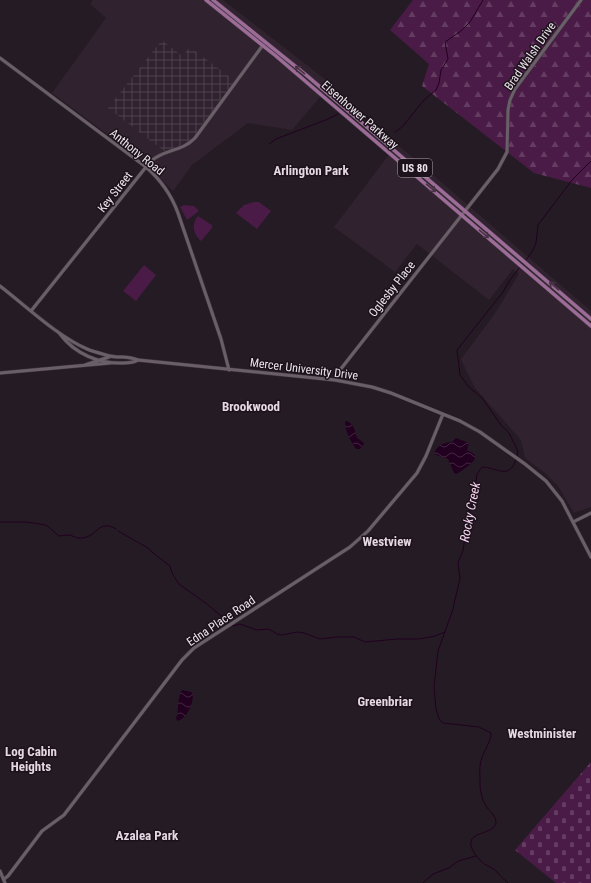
<svg xmlns="http://www.w3.org/2000/svg" width="591" height="883" font-family="'Roboto Condensed',sans-serif">
	<style>
		.built { fill: #31222f }
		.industrial { fill: url(#industrial-grid) }
		.green { fill: #4a1b46 }
		.forest { fill: url(#forest-firs) }
		.cemetery { fill: url(#cemetery-stones) }
		.water { fill: url(#water-waves) }
		.lines { fill: none; stroke-linecap: round; stroke-linejoin: round }
		.stream { stroke: #220020; stroke-width: 1 }
		.secondary-casing { stroke: #3f373e; stroke-width: 4 }
		.primary-casing { stroke: #3f373e; stroke-width: 4.5 }
		.secondary { stroke: #6a5e68; stroke-width: 3 }
		.primary { stroke: #9c6b97; stroke-width: 3.5 }
		.oneway { stroke: #493146 }
		.labels { text-anchor: middle; dominant-baseline: central; stroke-width: 3; stroke-linejoin: round; paint-order: stroke }
		.shield { fill: #1c121b; stroke: #ada5ac; stroke-width: 1 }
		.shield-label { font-size: 11px; font-weight: bold; fill: #ebe4ea }
		.street-label { font-size: 12px; fill: #ebe4ea; stroke: #1c121b }
		.neighbourhood-label { font-size: 13px; font-weight: bold; fill: #e5d7e3; stroke: #1c121b }
		.water-label { font-size: 13px; font-style: italic; fill: #f7d6f2; stroke: #1c121b }
	</style>
	<defs>
		<pattern id="industrial-grid" width="8" height="8" patternUnits="userSpaceOnUse"><rect width="8" height="8" fill="#31222f"/><path d="M0 4h8M4 0v8" fill="none" stroke="#4f424d"/></pattern>
		<pattern id="forest-firs" width="22" height="20" patternUnits="userSpaceOnUse"><rect width="22" height="20" fill="#4a1b46"/><path d="M5 1l3.5 6h-7zM16 11l3.5 6h-7z" fill="#643c61"/></pattern>
		<pattern id="cemetery-stones" width="16" height="16" patternUnits="userSpaceOnUse"><rect width="16" height="16" fill="#4a1b46"/><path d="M2 7V4a2 2 0 0 1 4 0v3zM10 15v-3a2 2 0 0 1 4 0v3z" fill="#643c61"/></pattern>
		<pattern id="water-waves" width="16" height="10" patternUnits="userSpaceOnUse"><rect width="16" height="10" fill="#220020"/><path d="M0 5q4-4 8 0t8 0" fill="none" stroke="#422541"/></pattern>
	</defs>
	<rect width="100%" height="100%" fill="#251b24"/>
	<!-- built -->
	<path class="built" d="M93 0H223L331 84 292 130 248 123 192 165 173 191 142 160 52 93 106 18 90 4Z
		M397 144 591 311V507L574 513 558 486 545 473 525 458 521 440 475 388 465 368 461 359 494 315 519 274 513 269 489 300 417 244 395 272 334 227Z"/>
	<!-- industrial -->
	<path class="industrial" d="M162 40 182 56 190 47 235 81 190 141 182 147 164 151 108 108Z"/>
	<!-- green -->
	<path class="green" d="M254 202H259L271 211 257 229 236 213 244 205Z
		M184 205 194 206 199 211 187 220 180 207Z
		M198 216 212 225V228L201 241C193 234 191 224 198 216Z
		M144 265 156 275 136 301 123 291Z"/>
	<!-- forest -->
	<path class="forest" d="M413 0H591V188L534 173 422 86 429 64 390 30Z"/>
	<!-- cemetery -->
	<path class="cemetery" d="M591 762V883H556L515 850Z"/>
	<!-- water -->
	<path class="water" d="M347 421C354 424 355 431 357 438L363 442 364 444 360 449H356C351 442 345 431 345 422Z
		M456 438 469 443 467 450C470 452 474 453 475 456 477 461 460 472 456 474L454 473 448 459 434 454C436 446 444 442 452 442Z
		M182 690 191 692 193 694C193 704 188 717 178 721L176 719C179 710 177 698 182 690Z"/>
	<g class="lines">
		<!-- stream -->
		<path class="stream" d="M360 111 384 131
			M395 132 402 127 424 100 436 90 439 83 441 70 448 59 445 42 461 31 470 22 483 0
			M269 144 276 139 328 119 338 114
			M522 265 532 252 536 243 538 225 572 180 591 161
			M517 456 518 452 516 447 509 433 501 425 482 398 468 386 460 375 457 350 503 292 510 280 520 267
			M0 522H26L46 525 59 536C62 536 65 535 68 535 73 535 76 539 81 538 97 538 98 518 116 529
			M118 531 148 548 153 553 170 566 172 573 179 584 207 604 233 626 240 624 257 630 269 629 277 634 282 635 297 632 304 633 320 639 336 637H354L365 642 397 639H419L435 636 445 632
			M423 883 433 874 449 868 458 861 476 856
			M508 883C503 879 499 874 495 870 491 867 485 865 482 862 477 858 469 847 471 841 474 831 496 834 496 821 495 815 489 811 486 806 482 800 480 790 480 783 480 776 479 768 481 761 483 751 491 743 491 733L479 727 443 723 439 719 436 709 434 687 438 651 452 612 460 579 458 562 463 551 468 516 474 500 477 474 482 467C496 467 510 481 516 459"/>
		<defs>
			<path id="secondary" d="M0 58 146 167C161 180 171 194 178 213L221 339 229 370
				M0 286C26 306 57 336 87 349 94 352 103 354 110 356 119 358 129 356 138 360L335 380 372 387 391 393 460 421 480 432 525 464 546 481 562 501 591 557
				M31 311 150 162C163 149 182 152 195 138L263 45
				M60 334C75 354 99 364 123 363 128 363 133 363 138 360
				M85 365 109 357
				M0 373 110 363
				M335 380 336 376 340 370 498 169 507 152 508 110 510 100 515 89 581 0
				M573 522 591 513
				M0 871 5 883
				M4 879 8 876 42 831 64 815 182 660 194 648 350 547 368 531 417 473 426 456 443 414"/>
			<path id="primary" d="M206 0 276 56 591 326
				M213 0 305 74 591 319"/>
		</defs>
		<!-- secondary casing -->
		<use href="#secondary" class="secondary-casing"/>
		<!-- primary casing -->
		<use href="#primary" class="primary-casing"/>
		<!-- secondary -->
		<use href="#secondary" class="secondary"/>
		<!-- primary -->
		<use href="#primary" class="primary"/>
	</g>
	<!-- one-way arrows -->
	<defs><path id="oneway-shaft" d="M-6 0H5M1.5-3L5.5 0L1.5 3" fill="none" stroke-width="1.6" stroke-linecap="round" stroke-linejoin="round"/></defs>
	<g class="oneway">
		<use href="#oneway-shaft" transform="translate(300 70) rotate(-141)"/>
		<use href="#oneway-shaft" transform="translate(431 188) rotate(40)"/>
		<use href="#oneway-shaft" transform="translate(484 234) rotate(40)"/>
		<use href="#oneway-shaft" transform="translate(554 286) rotate(-139)"/>
	</g>
	<g class="labels">
		<!-- shield labels -->
		<rect class="shield" x="398" y="159" width="34" height="18" rx="3"/>
		<g class="shield-label">
			<text x="415" y="168">US 80</text>
		</g>
		<!-- street labels -->
		<g class="street-label">
			<text transform="translate(530 56) rotate(-55)">Brad Walsh Drive</text>
			<text transform="translate(360 115) rotate(41)">Eisenhower Parkway</text>
			<text transform="translate(137 152) rotate(39)">Anthony Road</text>
			<text transform="translate(115 192) rotate(-52)">Key Street</text>
			<text transform="translate(392 289) rotate(-52)">Oglesby Place</text>
			<text transform="translate(304 369) rotate(7)">Mercer University Drive</text>
			<text transform="translate(221 621) rotate(-34)">Edna Place Road</text>
		</g>
		<!-- neighbourhood labels -->
		<g class="neighbourhood-label">
			<text x="311" y="170">Arlington Park</text>
			<text x="251" y="406">Brookwood</text>
			<text x="387" y="541">Westview</text>
			<text x="385" y="701">Greenbriar</text>
			<text x="542" y="733">Westminister</text>
			<text x="31" y="751">Log Cabin<tspan x="31" dy="15">Heights</tspan></text>
			<text x="147" y="835">Azalea Park</text>
		</g>
		<!-- water labels -->
		<g class="water-label">
			<text transform="translate(470 512) rotate(-79)">Rocky Creek</text>
		</g>
	</g>
</svg>
